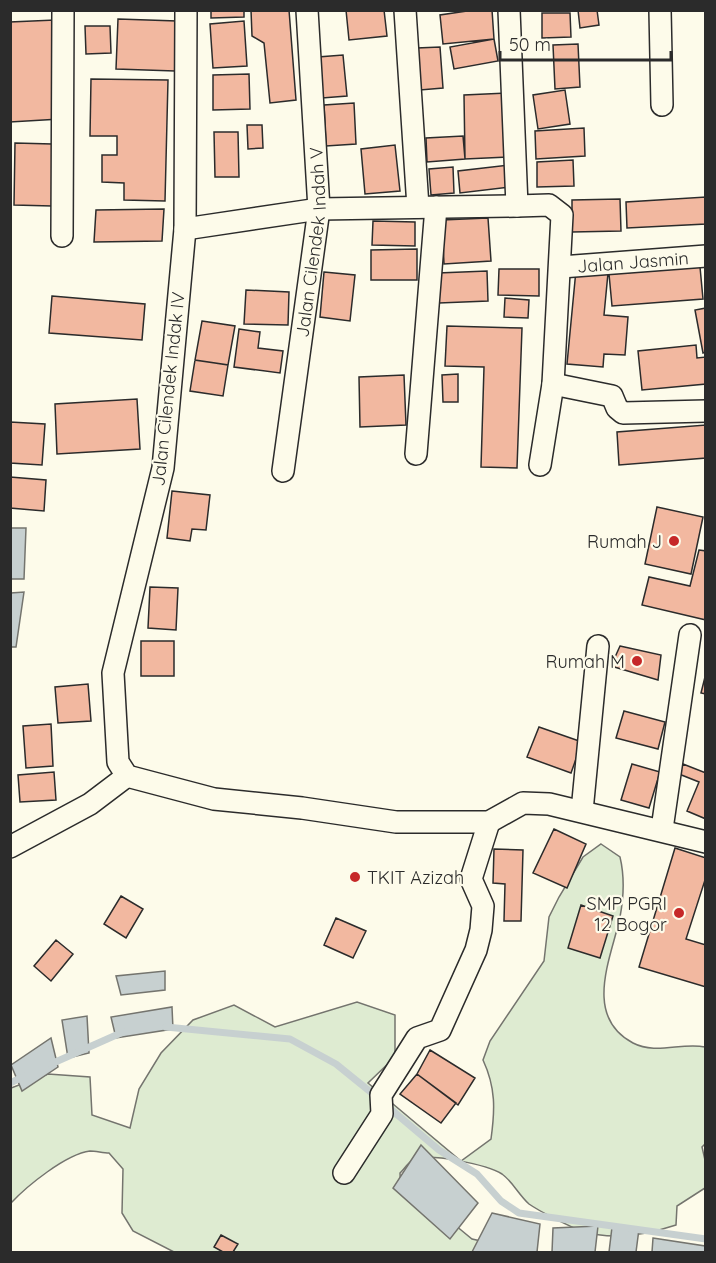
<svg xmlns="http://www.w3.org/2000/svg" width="716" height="1263" font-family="Quicksand,sans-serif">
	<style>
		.green { fill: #deebd1; stroke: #74746e; stroke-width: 1.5 }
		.water { fill: #c7d0d0; stroke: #74746e; stroke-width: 1.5 }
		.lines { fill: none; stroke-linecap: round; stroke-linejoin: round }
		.stream { stroke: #c7d0d0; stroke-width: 7 }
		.building { fill: #f2b8a0; stroke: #2b2b2b; stroke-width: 1.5 }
		.street-casing { stroke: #2b2b2b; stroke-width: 24 }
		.street { stroke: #fdfbea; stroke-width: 21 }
		.poi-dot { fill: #c62828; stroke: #fdfbea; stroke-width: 2 }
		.labels { text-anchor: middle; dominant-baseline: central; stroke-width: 4.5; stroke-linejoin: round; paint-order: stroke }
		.street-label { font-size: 18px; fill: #2b2b2b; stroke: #fdfbea }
		.poi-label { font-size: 18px; fill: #2b2b2b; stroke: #fdfbea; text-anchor: end }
	</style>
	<rect width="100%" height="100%" fill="#fdfbea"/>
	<!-- green -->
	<path class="green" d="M601 844 620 857C625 878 624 896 620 917 612 956 582 1016 633 1043 656 1055 682 1042 705 1047L706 1143 702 1147 705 1160V1188L677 1206 676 1225C646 1235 613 1241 582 1231 570 1227 539 1211 529 1204 519 1195 512 1181 502 1174 488 1165 428 1152 413 1160 408 1163 404 1169 400 1173L401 1192 455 1225 472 1239 531 1252H174L133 1231 122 1213 123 1169 109 1153C103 1153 96 1151 90 1151 66 1154 27 1186 11 1203V1088L48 1074 90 1077 92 1115 130 1128 139 1089 161 1053 193 1020 234 1005 275 1027 357 1002 395 1015V1057L368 1083 461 1161 491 1139C495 1110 496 1088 483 1060L490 1041 544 961 549 917 559 897 583 857Z"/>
	<!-- water -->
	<path class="water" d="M11 528H26L24 579H11Z
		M24 592 16 647H11V593Z
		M165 971V990L121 995 116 976Z
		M172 1007 173 1029 116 1038 111 1017Z
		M87 1016 89 1053 68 1058 62 1020Z
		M51 1038 58 1067 22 1091 11 1065Z
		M421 1145 478 1203 450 1239 393 1188Z
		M492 1213 540 1224 537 1252H472Z
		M598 1226 595 1252H552L553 1228Z
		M612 1227 639 1229 636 1252H609Z
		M653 1238 705 1246V1252H652Z"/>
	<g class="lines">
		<!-- stream -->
		<path class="stream" d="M166 1027 290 1039 336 1064 378 1098
			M51 1064 123 1032
			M10 1083 25 1076
			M387 1106 439 1150 477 1174 501 1201 519 1213 706 1239"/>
	</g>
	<!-- building -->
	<path class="building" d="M211 10H244V17L211 18Z
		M251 10H289L296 100 270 103 264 43 252 36Z
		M346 10H384L387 36 349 40Z
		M474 10H492L494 39 443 44 440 15Z
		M578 10H597L599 25 580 28Z
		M542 13H570L571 37 542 38Z
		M118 19 177 21 175 71 116 69Z
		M55 20 60 119 10 122V22Z
		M244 21 247 66 213 68 210 24Z
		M85 26H110L111 53 86 54Z
		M494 39 498 61 454 69 450 47Z
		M578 44 580 87 555 89 553 45Z
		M440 47 443 88 420 90 417 48Z
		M343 55 347 96 322 98 318 57Z
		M249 74 250 109 213 110V75Z
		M91 79 168 80 165 201 124 200V183L102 182V155H117V136H90Z
		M565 90 570 124 538 129 533 95Z
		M507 93 508 157 465 159 464 95Z
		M354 103 356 144 326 146 324 105Z
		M247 125H262L263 148 248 149Z
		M584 128 585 156 536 159 535 131Z
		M214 132H238L239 177H215Z
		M463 136 465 159 427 162 426 138Z
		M15 143 52 144V206L14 205Z
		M395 145 400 191 365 194 361 149Z
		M573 160 574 186 537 187V162Z
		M509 165 511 187 460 193 458 171Z
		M453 167 454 193 431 195 429 169Z
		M706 197V224L627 228 626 202Z
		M620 199 621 231 572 232V200Z
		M164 209 162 241 94 242 96 210Z
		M488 218 491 261 444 264 442 220Z
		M373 221 415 222V246L372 245Z
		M417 249V280H371V250Z
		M700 267 703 299 612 306 609 274Z
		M499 269H539V296L498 295Z
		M576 270 608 273 604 315 628 317 625 355 604 354 603 367 567 364Z
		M487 271 488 301 439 303 438 273Z
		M324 272 355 275 350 321 320 317Z
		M246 290 289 292 288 325 244 324Z
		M52 296 145 304 142 340 49 333Z
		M505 298 529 300 528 318 504 317Z
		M706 308V352L703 353 695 310Z
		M202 321 235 326 228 365 195 360Z
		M447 326 522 328 517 468 481 467 484 367 445 366Z
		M239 329 260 332 258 348 283 351 280 373 234 367Z
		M696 345 697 358 706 357V384L642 390 638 351Z
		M195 360 228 365 223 396 190 391Z
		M458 374V402H443L442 375Z
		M404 375 406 425 360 427 359 377Z
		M137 399 140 449 57 454 55 404Z
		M10 422 45 424 42 465 10 463Z
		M706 425V458L619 465 617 432Z
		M10 477 46 480 44 511 10 508Z
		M172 491 210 495 206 530 192 529 190 541 167 538Z
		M657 507 703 517 691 574 645 564Z
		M699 550 706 551V620L642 605 649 577 690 586Z
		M150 587 178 588 176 630 148 628Z
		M141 641H174V676H141Z
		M620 646 661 655 658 680 611 666Z
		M706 673V694L701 693Z
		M88 684 91 721 58 723 55 687Z
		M624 711 665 722 658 749 616 738Z
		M51 724 53 766 26 768 23 726Z
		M539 727 582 742 571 773 527 757Z
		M632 764 660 772 649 808 621 800Z
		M683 764 706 773V819L687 811 699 782 679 774Z
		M54 772 56 800 20 802 18 775Z
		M554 829 586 844 567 888 533 873Z
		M675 848 706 858V877L686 939 706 945V987L639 967Z
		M494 849 523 850 521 921H504L505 884 493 883Z
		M121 896 143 909 126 938 104 924Z
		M581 905 613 916 600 958 568 948Z
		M336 918 366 931 353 958 324 945Z
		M56 940 73 954 51 981 34 966Z
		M430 1050 475 1078 458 1105 417 1074Z
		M417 1074 456 1103 441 1123 400 1094Z
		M221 1235 238 1244 233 1252H223L214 1247Z"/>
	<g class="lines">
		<defs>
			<g id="street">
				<path d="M186 10 185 229 163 468 113 673 118 762 127 776 214 799 302 808 396 822H489L523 803 549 804 706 842"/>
				<path d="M405 10 418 207"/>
				<path d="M509 10 517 206 549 205 562 215 553 384 540 465"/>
				<path d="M660 10 662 105"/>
				<path d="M185 229 319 209 517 206"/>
				<path d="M62 236 63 10"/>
				<path id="s1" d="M561 267 706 256"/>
				<path d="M553 384 612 396 617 408 623 413 706 411"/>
				<path d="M416 454 436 207"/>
				<path id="s2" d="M283 471 319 209 307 10"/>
				<path d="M582 811 598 646"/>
				<path d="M662 829 690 635"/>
				<path d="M10 847 90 804 127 776"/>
				<path d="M344 1173 382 1114 381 1095 417 1038 440 1030 476 950 481 930 483 906 471 879 489 822"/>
			</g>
		</defs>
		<!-- street casing -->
		<use href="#street" class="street-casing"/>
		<!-- street -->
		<use href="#street" class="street"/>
	</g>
	<!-- markers -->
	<g class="poi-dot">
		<circle cx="674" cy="541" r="6"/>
		<circle cx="637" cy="661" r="6"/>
		<circle cx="355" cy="877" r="6"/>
		<circle cx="679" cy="913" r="6"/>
	</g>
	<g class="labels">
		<!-- street labels -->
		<g class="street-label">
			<text stroke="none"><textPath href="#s2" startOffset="231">Jalan Cilendek Indah V</textPath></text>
			<text stroke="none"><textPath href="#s1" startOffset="72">Jalan Jasmin</textPath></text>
			<text transform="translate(168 389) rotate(-84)">Jalan Cilendek Indak IV</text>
		</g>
		<!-- poi labels -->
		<g class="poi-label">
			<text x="662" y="541">Rumah J</text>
			<text x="625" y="661">Rumah M</text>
			<text x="367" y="877" text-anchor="start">TKIT Azizah</text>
			<text x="667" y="903">SMP PGRI<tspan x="667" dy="21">12 Bogor</tspan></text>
		</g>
	</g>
	<!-- border -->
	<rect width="716" height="1263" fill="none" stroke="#2b2b2b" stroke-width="24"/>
	<!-- scale -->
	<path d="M500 51v9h171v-9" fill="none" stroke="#2b2b2b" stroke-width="3"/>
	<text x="509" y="51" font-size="18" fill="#2b2b2b" stroke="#fdfbea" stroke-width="4.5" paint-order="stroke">50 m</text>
</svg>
